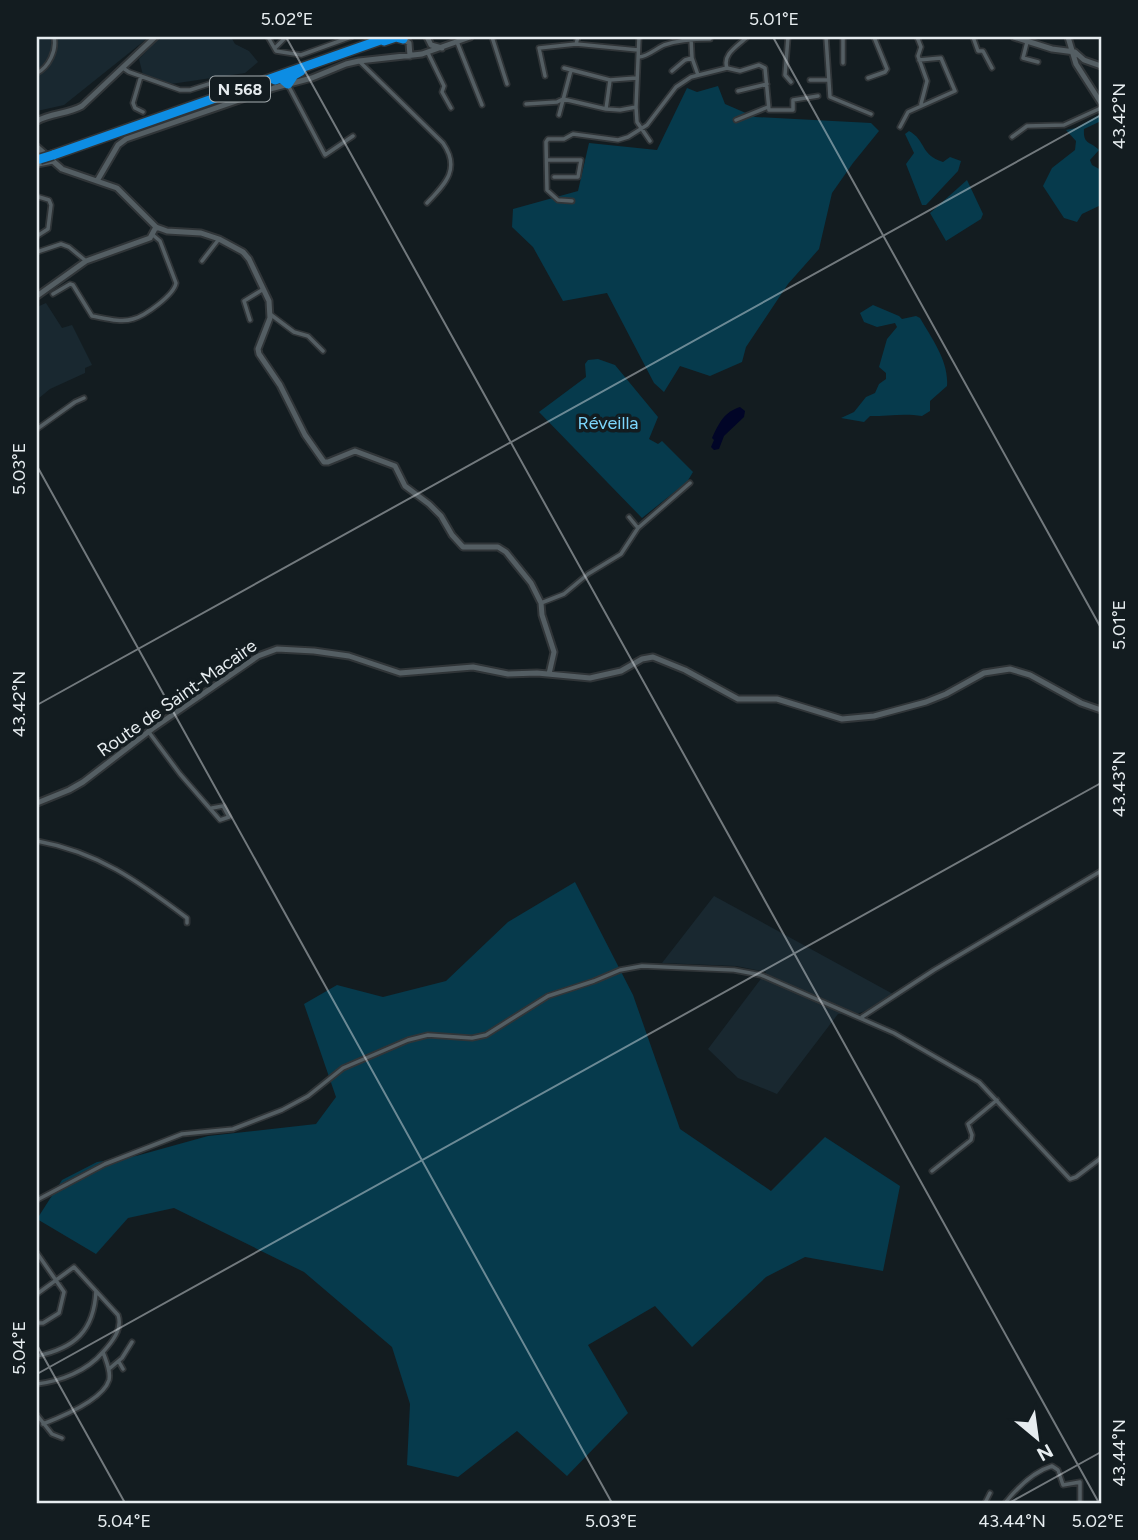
<svg xmlns="http://www.w3.org/2000/svg" width="1138" height="1540" font-family="Figtree,sans-serif">
	<style>
		.built { fill: #192830 }
		.green { fill: #063a4c }
		.water { fill: #010527 }
		.lines { fill: none; stroke-linecap: round; stroke-linejoin: round }
		.street-casing { stroke: #303538; stroke-width: 7 }
		.secondary-casing { stroke: #303538; stroke-width: 9 }
		.highway-casing { stroke: #303538; stroke-width: 12 }
		.street { stroke: #545e63; stroke-width: 3.5 }
		.secondary { stroke: #545e63; stroke-width: 5 }
		.highway { stroke: #0d8de4; stroke-width: 9 }
		.highway-bridge-casing { stroke: #303538; stroke-width: 12; stroke-linecap: butt }
		.highway-bridge { stroke: #0d8de4; stroke-width: 9 }
		.ticks { fill: none; stroke: #e6ecef; stroke-width: 2; stroke-opacity: 0.45 }
		.labels { text-anchor: middle; dominant-baseline: central; stroke-width: 7; stroke-linejoin: round; paint-order: stroke }
		.shield { fill: #131c20; stroke: #a7aeb1; stroke-width: 2 }
		.shield-label { font-size: 16px; font-weight: bold; fill: #e6ecef }
		.park-label { font-size: 18px; fill: #7cd6fd; stroke: #131c20 }
		.street-label { font-size: 18px; fill: #e6ecef; stroke: #131c20 }
		.neatline { fill: none; stroke: #e6ecef; stroke-width: 2.5 }
		.ticks-label { font-size: 18px; text-anchor: middle; fill: #e6ecef }
	</style>
	<rect width="100%" height="100%" fill="#131c20"/>
	<!-- built -->
	<path class="built" d="M37 37H149L64 105 37 111Z
		M165 37H231L235 44 249 51 258 62 245 73 171 84 143 75 139 59 158 39H164Z
		M46 303 62 328 72 325 92 365 85 368V373L50 389 39 398 37 394V307Z
		M714 896 893 994 870 1009 857 1014H838L777 1094 738 1078 708 1049 766 972 736 966 662 963Z"/>
	<!-- green -->
	<path class="green" d="M718 86 725 104 755 117 871 123 879 131 853 163 832 193 819 249 788 284 746 347 742 362 710 376 680 366 664 392 654 383 607 293 563 301 533 247 512 227 513 209 578 191 589 143 657 150 687 88 697 92Z
		M1101 114V121L1084 129C1083 145 1090 141 1099 150L1090 160 1092 165 1101 170V205L1082 214 1077 222 1064 218 1043 186 1052 168 1075 150 1076 141 1066 130 1076 128Z
		M909 131C926 140 920 155 943 162L950 157 961 161 958 171 926 205H922L906 164 914 153 905 134Z
		M967 180 983 214 981 219 946 241 930 213Z
		M873 305 899 316 902 319 916 316 920 318C932 339 949 361 947 386L930 401V411L922 416C905 413 888 416 870 416L864 422 841 418 854 412 866 397 875 393 879 384 886 379V373L879 367 887 339 897 327 895 323 877 327 864 322 860 313Z
		M598 359 615 365 658 417 649 439 658 444 662 441 693 472 687 482 642 518 539 412 586 377 585 364 588 360Z
		M575 882 633 995 680 1129 771 1191 825 1137 900 1186 883 1271 805 1257 766 1277 692 1347 655 1306 588 1345 628 1413 567 1476 517 1431 458 1477 407 1465 410 1404 392 1347 304 1272 174 1208 128 1218 96 1254 37 1219 62 1180 97 1162 136 1156 208 1136 316 1124 336 1097 304 1004 337 985 383 997 446 981 508 922Z"/>
	<!-- water -->
	<path class="water" d="M740 407 745 411 744 417 724 436 719 449 714 450 711 447 714 440 712 438C719 423 724 412 740 407Z"/>
	<g class="lines">
		<defs>
			<path id="street" d="M268 37 276 51 301 55 351 37
				M492 37 507 84
				M639 37 636 107 637 122 650 141
				M747 37C738 46 722 54 727 68L740 71 759 65 765 68 769 110H793V100L818 96
				M788 37 785 75 791 82
				M826 37 830 97 871 114
				M843 37V63
				M917 37 921 47 918 56 927 81 921 104
				M973 37 978 51H983L992 68
				M691 39 692 58 698 75
				M457 42 482 105
				M1027 42 1023 58 1038 62
				M576 44 638 50
				M275 48 286 37
				M428 53 444 86 442 92 451 108
				M639 57C649 56 655 49 664 45 678 40 695 39 710 39
				M360 62 443 143C461 169 445 184 427 203
				M123 68 129 72 180 90H190L212 83
				M564 68 610 80 636 78
				M672 71 685 60 692 58
				M37 73C49 67 57 50 54 37
				M141 76 133 103 135 108 143 112
				M545 76 539 48 576 44 578 37
				M868 78 885 72 887 69 874 37
				M810 80H829
				M288 85 325 155 353 136
				M738 91 767 84
				M526 104 557 102 563 99 606 109 620 110 636 107
				M606 109 610 80
				M559 115 571 70
				M736 120 768 107
				M900 127 908 112 955 91 941 58 919 60
				M1012 137 1027 126 1064 125 1101 108
				M547 160H581L578 177H554
				M37 165 52 162
				M572 201 558 200 547 190 546 142 548 139H564L573 134 618 140 628 137 647 125 676 87 691 77 727 68
				M37 236 48 229 51 205 49 200 39 197
				M37 252 61 244 69 247 86 261
				M202 261 219 239
				M53 294 70 284 73 285 92 316C104 318 121 323 133 319 145 316 174 295 176 283L160 241 153 235
				M270 314 294 332 308 336 323 351
				M250 320 244 301 262 290
				M37 429 75 402 84 398
				M629 517 638 528
				M541 603 564 594 588 574 621 554 638 528 690 483
				M148 731 180 774 220 820 229 817 223 806 212 808
				M37 841C98 852 138 881 187 918V923
				M862 1017 934 970 1101 871
				M932 1171 971 1140 972 1135 968 1124 997 1100
				M37 1200 105 1164 182 1134 233 1129 282 1110 308 1096 343 1068 408 1040 428 1035 472 1038 486 1035 548 996 594 981 620 970 642 966 734 970 761 975 894 1033 979 1082 1070 1179 1076 1177 1101 1158
				M37 1253 64 1292 59 1313 43 1323H37
				M37 1294 74 1267 118 1315C123 1329 112 1342 103 1352 106 1361 111 1371 109 1380 103 1400 61 1417 43 1424
				M37 1356C75 1348 94 1331 96 1291
				M119 1362 123 1369
				M109 1369 122 1358 132 1342
				M37 1384C61 1381 87 1371 103 1352
				M37 1415 52 1434 62 1438
				M985 1503 990 1493
				M1005 1503C1017 1488 1032 1472 1052 1466L1058 1470 1063 1485 1080 1482V1503"/>
			<path id="secondary" d="M427 37 431 45 442 48
				M1014 37 1052 49 1075 52 1084 60 1101 66
				M1068 37 1076 64 1101 103
				M403 39 409 43 410 56
				M37 121C51 113 68 114 82 106L155 37
				M37 147 62 169 117 188 156 227 167 231 201 233 219 239 243 252 249 259 269 301 270 318 258 349 259 354 280 385 305 435 324 462H328L355 451 395 466 405 486 429 504 441 516 452 535 463 547H498L506 552 531 583 541 603 542 615 554 652 549 674
				M97 181 118 145 126 139 274 88 312 78 346 64 359 61 422 54 470 37
				M37 296 86 261 150 238 156 227
				M37 803 69 790 83 782 152 729 258 656 277 649 314 651 349 656 400 673 473 667 508 674 537 673 590 678 621 671 642 659 653 657 685 670 738 699H777L842 719 874 716 926 702 946 694 984 673 1010 669 1030 675 1081 703 1101 710"/>
			<path id="highway" d="M384 41 396 37 403 39
				M275 80 281 78 288 84 294 75 301 71
				M53 155 389 37"/>
		</defs>
		<!-- street casing -->
		<use href="#street" class="street-casing"/>
		<!-- secondary casing -->
		<use href="#secondary" class="secondary-casing"/>
		<!-- highway casing -->
		<use href="#highway" class="highway-casing"/>
		<!-- street -->
		<use href="#street" class="street"/>
		<!-- secondary -->
		<use href="#secondary" class="secondary"/>
		<!-- highway -->
		<use href="#highway" class="highway"/>
		<defs>
			<path id="highway-bridge" d="M40 159 53 155"/>
		</defs>
		<!-- highway-bridge casing -->
		<use href="#highway-bridge" class="highway-bridge-casing"/>
		<!-- highway-bridge -->
		<use href="#highway-bridge" class="highway-bridge"/>
	</g>
	<!-- ticks -->
	<path class="ticks" d="M286 37 1099 1503M773 37 1101 628M37 466 612 1503M37 705 1101 115M37 1345 125 1503M37 1374 1101 783M1009 1503 1101 1452"/>
	<g class="labels">
		<!-- shield labels -->
		<rect class="shield" x="210" y="76.5" width="60" height="25" rx="5"/>
		<g class="shield-label">
			<text x="240" y="89">N 568</text>
		</g>
		<!-- park labels -->
		<g class="park-label">
			<text x="608" y="423">Réveilla</text>
		</g>
		<!-- street labels -->
		<g class="street-label">
			<text transform="translate(177 698) rotate(-35)">Route de Saint-Macaire</text>
		</g>
	</g>
	<!-- border -->
	<rect width="1138" height="1540" fill="none" stroke="#131c20" stroke-width="77"/>
	<!-- north arrow -->
	<g transform="translate(1037 1438) rotate(151)" stroke="#131c20" stroke-width="5" paint-order="stroke">
	<path d="M0-5L12 26L0 18L-12 26Z" fill="#e6ecef"/>
	<text y="-10" font-size="19" font-weight="bold" text-anchor="middle" fill="#e6ecef">N</text>
	</g>
	<rect x="38" y="38" width="1062" height="1464" class="neatline"/>
	<g class="ticks-label">
		<text x="287" y="25">5.02°E</text>
		<text x="774" y="25">5.01°E</text>
		<text transform="translate(1119 116) rotate(-90)" y="6">43.42°N</text>
		<text transform="translate(19 469) rotate(-90)" y="6">5.03°E</text>
		<text transform="translate(1119 625) rotate(-90)" y="6">5.01°E</text>
		<text transform="translate(19 704) rotate(-90)" y="6">43.42°N</text>
		<text transform="translate(1119 784) rotate(-90)" y="6">43.43°N</text>
		<text transform="translate(19 1348) rotate(-90)" y="6">5.04°E</text>
		<text transform="translate(1119 1453) rotate(-90)" y="6">43.44°N</text>
		<text x="124" y="1527">5.04°E</text>
		<text x="611" y="1527">5.03°E</text>
		<text x="1012" y="1527">43.44°N</text>
		<text x="1098" y="1527">5.02°E</text>
	</g>
</svg>
